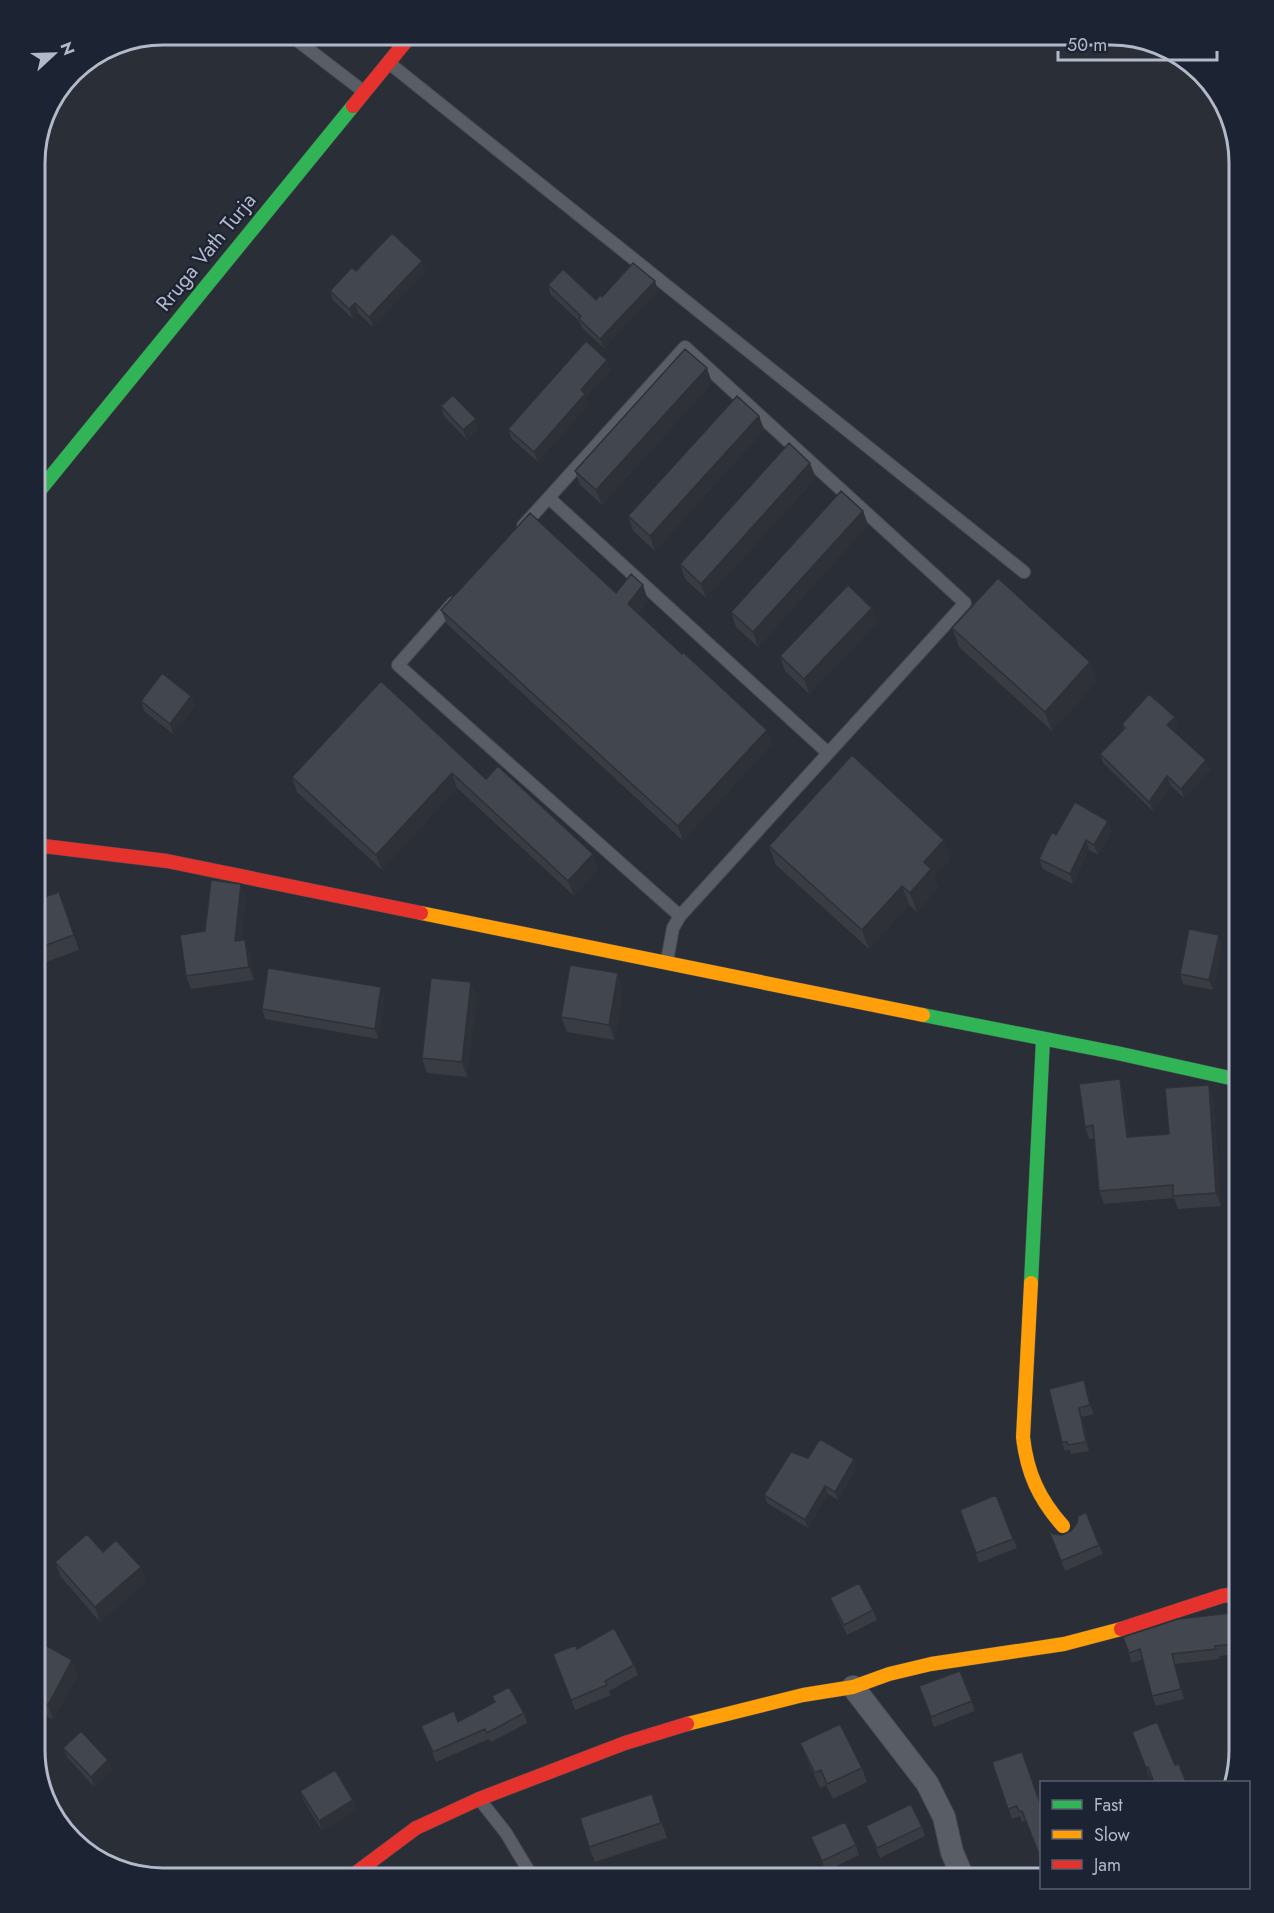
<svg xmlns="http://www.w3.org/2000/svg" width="1274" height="1913" font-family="Jost,sans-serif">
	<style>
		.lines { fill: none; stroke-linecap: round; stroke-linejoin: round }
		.lane-casing { stroke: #454950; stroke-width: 14 }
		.street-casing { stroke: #454950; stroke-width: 24 }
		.fast-casing { stroke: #454950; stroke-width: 15 }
		.slow-casing { stroke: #454950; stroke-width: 15 }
		.jam-casing { stroke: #454950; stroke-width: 15 }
		.lane { stroke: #595d65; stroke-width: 12 }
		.street { stroke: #595d65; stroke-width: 22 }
		.fast { stroke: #30b455; stroke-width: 14 }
		.slow { stroke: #ff9f0a; stroke-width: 14 }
		.jam { stroke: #e5322d; stroke-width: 14 }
		.wall { fill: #393c43 }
		.shaded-wall { fill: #2e3137 }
		.building { fill: #42464e; stroke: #2e3137; stroke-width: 1.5 }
		.labels { text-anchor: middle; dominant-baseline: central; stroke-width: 4.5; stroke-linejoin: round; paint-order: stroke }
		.street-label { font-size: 21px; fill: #b3b9c9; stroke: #1c2332 }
		.rim { fill: none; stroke: #b3b9c9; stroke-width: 3 }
	</style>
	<rect width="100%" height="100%" fill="#292e37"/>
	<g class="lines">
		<defs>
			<path id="lane" d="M290 35 363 91
				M389 63 1024 572
				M549 498 828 753
				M523 526 685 347 965 603 680 916 673 928 667 961
				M453 603 398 665 680 916
				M480 1800 506 1833 533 1878"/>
			<path id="street" d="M853 1687 927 1783 944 1817 952 1852 963 1878"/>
			<path id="fast" d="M35 496 353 106
				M923 1015 1117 1053 1239 1080
				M1031 1283 1043 1039"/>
			<path id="slow" d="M421 913 923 1015
				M1031 1283 1023 1437C1027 1473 1039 1499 1063 1526
				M687 1724 803 1695 853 1687 889 1674 931 1664 1064 1644 1121 1629"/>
			<path id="jam" d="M353 106 411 35
				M35 845 167 861 421 913
				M1121 1629 1222 1596 1239 1593
				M349 1878 416 1828 479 1799 625 1743 687 1724"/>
		</defs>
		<!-- lane casing -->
		<use href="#lane" class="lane-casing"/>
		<!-- street casing -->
		<use href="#street" class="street-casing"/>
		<!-- fast casing -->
		<use href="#fast" class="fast-casing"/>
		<!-- slow casing -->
		<use href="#slow" class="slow-casing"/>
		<!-- jam casing -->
		<use href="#jam" class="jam-casing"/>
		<!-- lane -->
		<use href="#lane" class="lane"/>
		<!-- street -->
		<use href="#street" class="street"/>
		<!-- fast -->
		<use href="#fast" class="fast"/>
		<!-- slow -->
		<use href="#slow" class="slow"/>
		<!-- jam -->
		<use href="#jam" class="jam"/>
	</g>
	<!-- wall -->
	<path class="wall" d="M356 271H426L373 327 358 313 353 319 333 300 330 291Z
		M548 285 596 300 602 297 658 290 604 348 582 328 579 321 551 295Z
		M611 370 586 397 589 404 538 462 512 439 508 429Z
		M712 383 602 505 580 485 575 471Z
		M441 406 479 429 467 440 444 416Z
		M759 416 764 430 655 551 633 531 628 516Z
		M816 478 706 598 685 579 680 564Z
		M863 511 868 525 758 647 736 627 731 612Z
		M616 593 648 600 638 613 772 744 683 841 447 624 441 610Z
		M872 608 877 623 809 694 785 671 780 656Z
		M952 628 1090 662 1097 681 1052 731 959 647Z
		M381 681 486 779 599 868 574 896 457 788 382 870 297 792 292 777Z
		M191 696 195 706 173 734 144 711 141 701Z
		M1175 717 1178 726 1174 731 1206 760 1210 770 1184 798 1171 786 1153 811 1103 763 1100 754 1123 730 1122 724Z
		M1112 831 1098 855 1089 850 1073 884 1043 869 1039 859 1056 835Z
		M769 846 951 859 934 877 938 888 917 912 909 905 869 949 776 865Z
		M59 892 79 950 35 966V900Z
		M246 897 241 940 250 953 254 980 191 989 186 976 205 931Z
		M1219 935 1222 945 1213 990 1183 984 1180 974Z
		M623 987 615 1040 567 1032 561 1017Z
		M385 997 378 1039 265 1019 262 1009Z
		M477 997 467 1077 427 1073 422 1058Z
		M1124 1092 1130 1137 1169 1134 1213 1098 1221 1206 1178 1209 1174 1198 1104 1204 1099 1191 1094 1139H1089L1085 1127Z
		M1087 1389 1094 1414 1082 1417 1089 1451 1071 1454 1070 1450 1065 1451 1062 1442Z
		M808 1458 857 1468 838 1500 828 1494 808 1528 767 1503 764 1495Z
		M996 1495 1017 1548 979 1563 960 1510Z
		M1049 1531 1054 1534 1099 1545 1103 1554 1065 1571Z
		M103 1552 146 1582 100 1622 61 1577 55 1562Z
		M830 1598 873 1610 877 1620 847 1635 834 1608Z
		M1239 1612V1654L1219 1656V1659L1175 1664 1184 1699 1156 1706 1152 1696 1143 1659 1132 1663 1123 1637Z
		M35 1646 78 1675 53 1720 34 1709Z
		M577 1649 634 1665 638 1675 609 1691 611 1695 575 1710 553 1654Z
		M960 1671 975 1711 934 1727 919 1686Z
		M492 1696 524 1713 527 1723 491 1742 489 1739 436 1762 421 1726 458 1722 494 1702Z
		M1157 1722 1152 1777 1150 1778 1132 1732Z
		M800 1743 862 1768 867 1782 833 1799 826 1785 820 1788 806 1757Z
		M63 1748 108 1760 112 1770 94 1787 67 1757Z
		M1022 1752 1026 1821 1022 1822 1020 1816 1012 1819 992 1762Z
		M300 1791 357 1810 322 1831 304 1801Z
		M652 1794 667 1838 595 1862 589 1847Z
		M866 1826 922 1827 925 1836 880 1858Z
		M811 1837 856 1845 859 1855 826 1871Z"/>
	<!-- shaded-wall -->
	<path class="shaded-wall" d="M422 261 426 271 373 327 369 317Z
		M655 281 658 290 604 348 600 339Z
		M37 295 41 305 35 312V298Z
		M355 303 358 313 353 319 349 309Z
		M607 360 611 370 586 397 589 404 538 462 534 452 581 390Z
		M707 368 712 383 602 505 596 490Z
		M37 393 43 408 35 417V396Z
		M759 416 764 430 655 551 650 536Z
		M476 419 479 429 467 440 463 430Z
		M810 463 816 478 706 598 701 584Z
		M863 511 868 525 758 647 753 632Z
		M643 585 648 600 633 618 628 604Z
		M872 608 877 623 809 694 804 679Z
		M1090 662 1097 681 1052 731 1045 712Z
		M191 696 195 706 173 734 170 724Z
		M1175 717 1178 726 1171 735 1167 725Z
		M767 730 772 744 683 841 678 826Z
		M1206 760 1210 770 1184 798 1181 789Z
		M452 773 457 788 382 870 376 855Z
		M1167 776 1171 786 1153 811 1149 802Z
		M1108 821 1112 831 1098 855 1094 845Z
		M944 840 951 859 934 877 938 888 917 912 910 893 924 862Z
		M1086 840 1089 850 1073 884 1070 874Z
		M593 854 599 868 574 896 568 881Z
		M241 884 246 897 240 955 235 941Z
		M902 886 909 905 869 949 862 930Z
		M1219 935 1222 945 1213 990 1209 980Z
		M245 940 250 953 254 980 249 967Z
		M618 973 623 987 615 1040 609 1025Z
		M471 982 477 997 467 1077 462 1062Z
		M381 987 385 997 378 1039 375 1029Z
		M1120 1079 1124 1092 1132 1150 1127 1137Z
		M1209 1085 1213 1098 1221 1206 1216 1193Z
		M1084 1380 1087 1389 1094 1414 1090 1405Z
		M1079 1408 1082 1417 1089 1451 1086 1442Z
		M854 1459 857 1468 838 1500 835 1492Z
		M825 1486 828 1494 808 1528 805 1520Z
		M141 1567 146 1582 100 1622 95 1607Z
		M72 1660 78 1675 53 1720 48 1705Z
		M108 1760 112 1770 94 1787 91 1777Z
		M353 1800 357 1810 322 1831 319 1821Z"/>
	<!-- building -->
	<path class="building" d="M392 233 422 261 369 317 355 303 349 309 330 291 352 267 356 271Z
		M633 263 655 281 600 339 579 319 581 316 548 285 563 269 596 300 600 295 602 297Z
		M586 341 607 360 581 390 585 394 534 452 508 429Z
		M685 349 707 368 596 490 575 471Z
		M453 395 476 419 463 430 441 406Z
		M737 396 759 416 650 536 628 516Z
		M789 443 810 463 701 584 680 564Z
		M841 491 863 511 753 632 731 612Z
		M530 513 616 593 631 574 643 585 628 604 682 654 683 652 767 730 678 826 441 610Z
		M998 578 1090 662 1045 712 952 628Z
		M848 585 872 608 804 679 780 656Z
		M162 673 191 696 170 724 141 701Z
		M381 681 486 779 498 766 593 854 568 881 452 773 376 855 292 777Z
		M1149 694 1175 717 1167 725 1206 760 1181 789 1167 776 1149 802 1100 754 1125 728 1122 724Z
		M852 755 944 840 924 862 931 869 910 893 902 886 862 930 769 846Z
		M1075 802 1108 821 1094 845 1086 840 1070 874 1039 859 1052 832 1056 835Z
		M211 880 241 884 235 941 245 940 249 967 186 976 180 935 205 931Z
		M59 892 74 935 35 949V900Z
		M1189 929 1219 935 1209 980 1180 974Z
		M570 965 618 973 609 1025 561 1017Z
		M268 968 381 987 375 1029 262 1009Z
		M431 978 471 982 462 1062 422 1058Z
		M1120 1079 1127 1137 1169 1134 1165 1088 1209 1085 1216 1193 1173 1196V1185L1099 1191 1093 1125 1085 1127 1079 1084Z
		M1084 1380 1090 1405 1079 1408 1086 1442 1068 1445 1067 1442H1062L1049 1389Z
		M820 1439 854 1459 835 1492 825 1486 805 1520 764 1495 791 1452 808 1458Z
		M996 1495 1013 1539 976 1553 960 1510Z
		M1086 1512 1099 1545 1061 1561 1049 1531 1054 1534 1062 1535 1071 1531 1077 1523 1078 1516Z
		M87 1534 103 1552 116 1540 141 1567 95 1607 55 1562Z
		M859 1583 873 1610 844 1625 830 1598Z
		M1239 1612V1644L1215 1646 1216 1649 1172 1654 1181 1689 1152 1696 1140 1649 1129 1653 1123 1637 1178 1619Z
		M614 1628 634 1665 605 1681 607 1685 571 1700 553 1654 576 1645 577 1649Z
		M38 1641 72 1660 48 1705 35 1697V1646Z
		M960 1671 972 1701 931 1717 919 1686Z
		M509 1687 524 1713 487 1733 485 1729 433 1752 421 1726 454 1711 458 1722 495 1702 492 1696Z
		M1157 1722 1175 1765 1179 1764 1186 1782H1154L1148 1767 1146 1768 1132 1732Z
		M840 1724 862 1768 827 1784 821 1770 815 1773 800 1743Z
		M81 1731 108 1760 91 1777 63 1748Z
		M1022 1752 1041 1806V1859L1022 1811 1019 1812 1017 1806 1008 1809 992 1762Z
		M335 1770 353 1800 319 1821 300 1791Z
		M652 1794 661 1823 589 1847 580 1818Z
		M911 1804 922 1827 877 1848 866 1826Z
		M845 1822 856 1845 822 1861 811 1837Z
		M823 1867 829 1878H801Z"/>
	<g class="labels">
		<!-- street labels -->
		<g class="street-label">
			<text transform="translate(206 252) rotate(-51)">Rruga Vath Turja</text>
		</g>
	</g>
	<!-- crop -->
	<path d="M0 0H1274V1913H0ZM163 45H1111A118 118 0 0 1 1229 163V1750A118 118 0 0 1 1111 1868H163A118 118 0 0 1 45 1750V163A118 118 0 0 1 163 45Z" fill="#1c2332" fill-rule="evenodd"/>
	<path class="rim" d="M163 45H1111A118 118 0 0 1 1229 163V1750A118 118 0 0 1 1111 1868H163A118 118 0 0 1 45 1750V163A118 118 0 0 1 163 45Z"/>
	<!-- legend -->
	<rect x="1040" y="1781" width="210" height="108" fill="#1c2332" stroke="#585f6e" stroke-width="1.5"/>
	<rect x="1052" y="1800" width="30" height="9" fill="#30b455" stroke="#585f6e" stroke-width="1.5"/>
	<text x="1094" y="1811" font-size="18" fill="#b3b9c9">Fast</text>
	<rect x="1052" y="1830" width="30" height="9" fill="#ff9f0a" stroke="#585f6e" stroke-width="1.5"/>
	<text x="1094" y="1841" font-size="18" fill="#b3b9c9">Slow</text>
	<rect x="1052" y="1860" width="30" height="9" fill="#e5322d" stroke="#585f6e" stroke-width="1.5"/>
	<text x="1094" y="1871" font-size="18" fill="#b3b9c9">Jam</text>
	<!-- north arrow -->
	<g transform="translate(54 54) rotate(68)" stroke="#1c2332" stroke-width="4.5" paint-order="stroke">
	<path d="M0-4.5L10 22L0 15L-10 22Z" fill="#b3b9c9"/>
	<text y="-9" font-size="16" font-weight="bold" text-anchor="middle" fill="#b3b9c9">N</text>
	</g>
	<!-- scale -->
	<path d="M1058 51v9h159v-9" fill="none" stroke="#b3b9c9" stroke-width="3"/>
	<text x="1067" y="51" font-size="18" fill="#b3b9c9" stroke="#1c2332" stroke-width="4.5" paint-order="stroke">50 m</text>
</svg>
